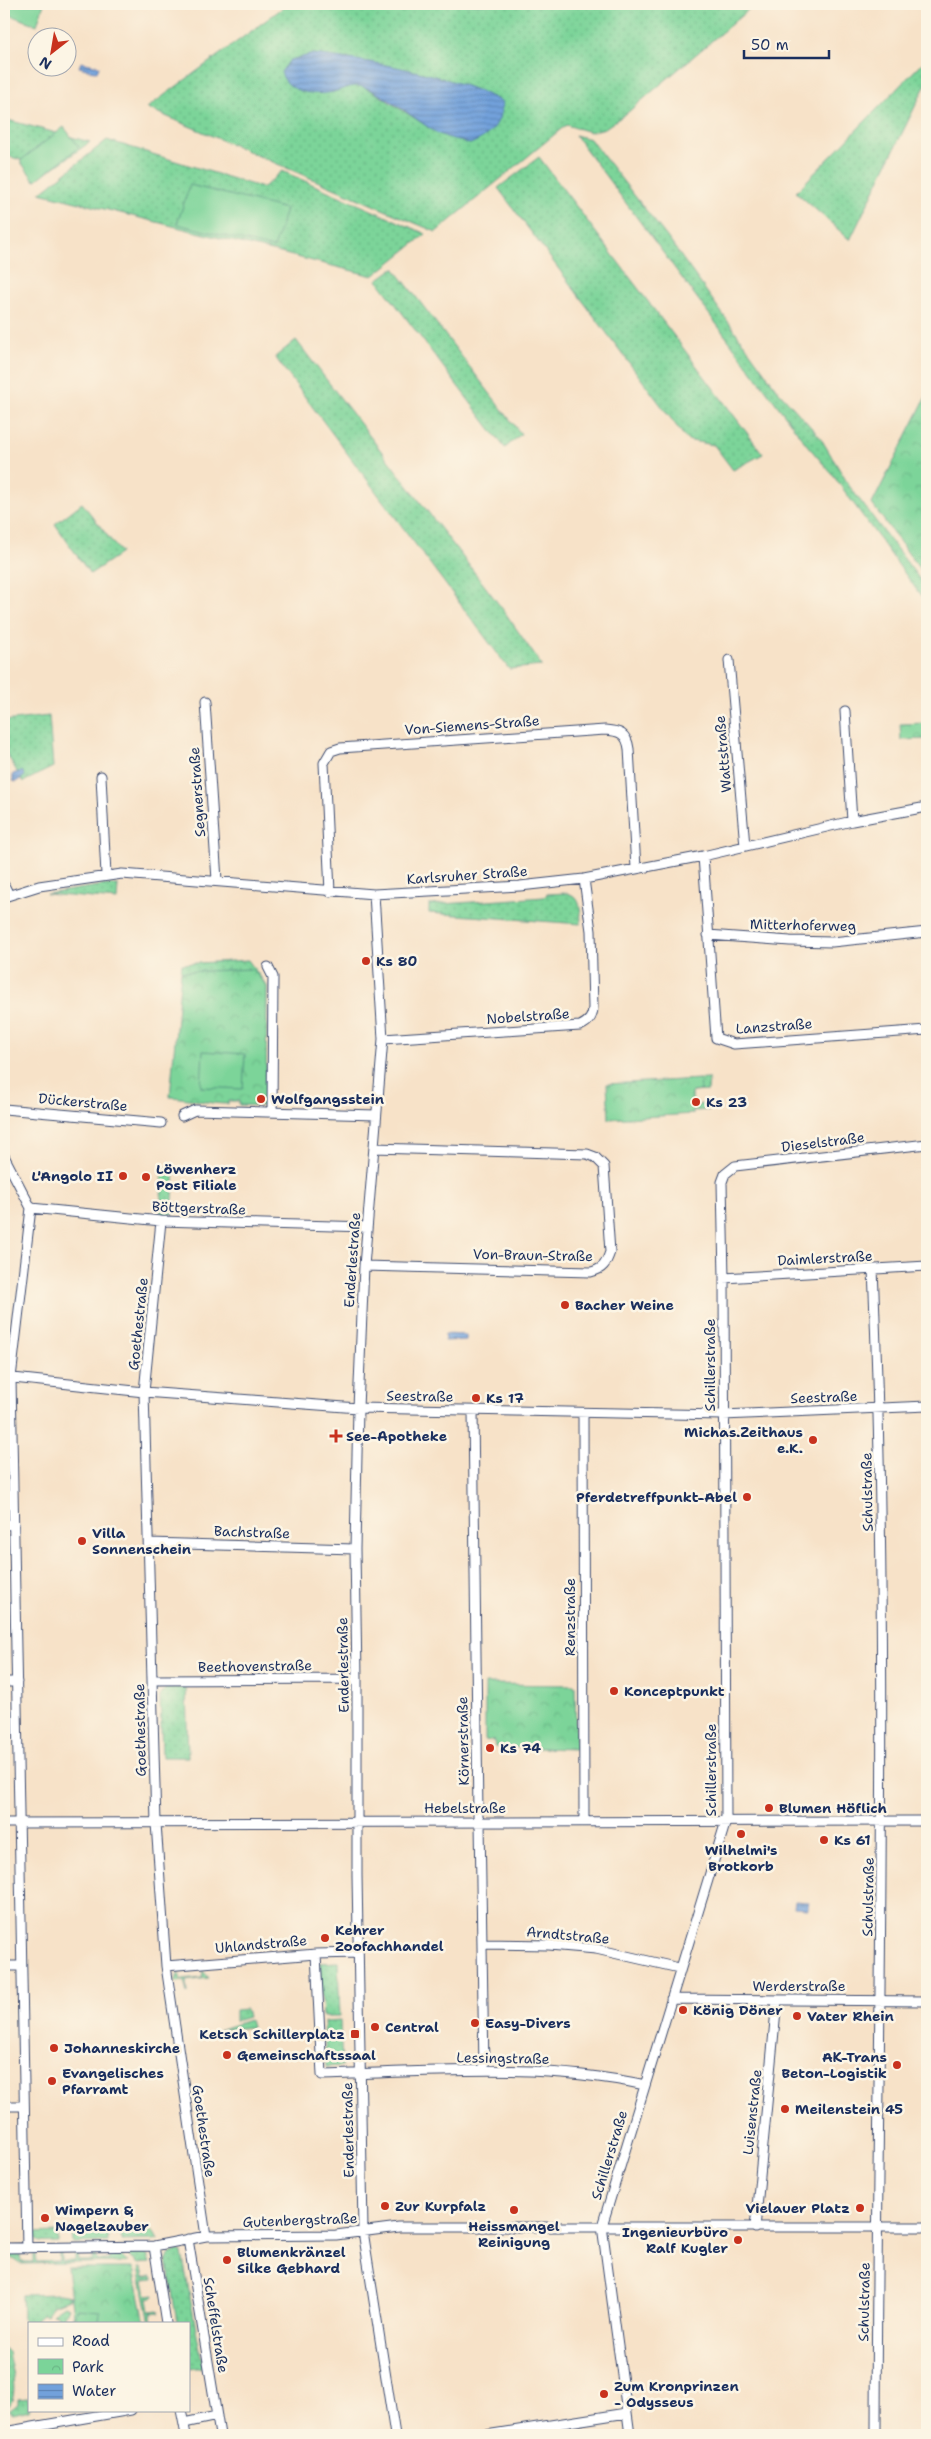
<svg xmlns="http://www.w3.org/2000/svg" width="931" height="2439" font-family="'Shantell Sans',sans-serif">
	<style>
		.grass { fill: url(#grass-dots); stroke: #4b827c; fill-rule: evenodd }
		.park { fill: url(#park-crowns); stroke: #4b827c }
		.pitch { fill: #7bd499; stroke: #4b827c }
		.water { fill: url(#water-rules); stroke: #46689c }
		.lines { fill: none; stroke-linecap: round; stroke-linejoin: round }
		.minor-casing { stroke: #3c4a6e; stroke-width: 11 }
		.minor { stroke: #fff; stroke-width: 9 }
		.poi-dot { fill: #c8321e; stroke: #fcf5e5; stroke-width: 2 }
		.labels { text-anchor: middle; dominant-baseline: central; stroke-width: 5; stroke-linejoin: round; paint-order: stroke }
		.street-label { font-size: 14px; fill: #1b2f5e; stroke: #fcf5e5 }
		.poi-label { font-size: 14px; font-weight: bold; fill: #1b2f5e; stroke: #fcf5e5; text-anchor: start }
	</style>
	<defs>
		<pattern id="grass-dots" width="8" height="8" patternUnits="userSpaceOnUse" patternTransform="scale(1.25)"><rect width="8" height="8" fill="#7bd499"/><path d="M2 2h.1M6 6h.1" fill="none" stroke="#6ab686" stroke-width="1.8" stroke-linecap="round"/></pattern>
		<pattern id="park-crowns" width="20" height="18" patternUnits="userSpaceOnUse" patternTransform="scale(1.25)"><rect width="20" height="18" fill="#7bd499"/><path d="M2 6a3 3 0 1 1 6 0M12 15a3 3 0 1 1 6 0" fill="none" stroke="#6ab686"/></pattern>
		<pattern id="water-rules" width="6" height="5" patternUnits="userSpaceOnUse" patternTransform="scale(1.25)"><rect width="6" height="5" fill="#72a1db"/><path d="M0 2.5h6" fill="none" stroke="#5d84b5"/></pattern>
	</defs>
	<rect width="100%" height="100%" fill="#fcf5e5"/>
	<filter id="ink" filterUnits="userSpaceOnUse"><feTurbulence type="fractalNoise" baseFrequency=".02" numOctaves="2"/><feDisplacementMap in="SourceGraphic" scale="10" xChannelSelector="R" yChannelSelector="G"/><feConvolveMatrix kernelMatrix="1 2 1 2 8 2 1 2 1" color-interpolation-filters="sRGB"/></filter>
	<filter id="wash" filterUnits="userSpaceOnUse"><feTurbulence type="fractalNoise" baseFrequency=".0096" numOctaves="4" result="noise"/><feDisplacementMap in="SourceGraphic" scale="20" xChannelSelector="R" yChannelSelector="G"/><feGaussianBlur stdDeviation="1.12" result="paint"/><feColorMatrix in="noise" values="0 0 0 0 0 0 0 0 0 0 0 0 0 0 0 0 0 1.4 0 .05"/><feComposite in="paint" operator="in"/></filter>
	<g filter="url(#wash)">
		<rect width="100%" height="100%" fill="#f7e2c8"/>
		<!-- grass -->
		<path class="grass" d="M288 4H755L627 113 605 128 590 132 566 125 436 232 147 108ZM364 61C411 70 460 79 502 102L470 144 439 134 374 92 359 85Z
			M927 58V82L850 240 796 192Z
			M4 119 90 142 52 169 4 155Z
			M575 135 590 139 667 237 779 392 820 437 850 487 927 589V604L832 474 807 445Z
			M107 140 263 188 282 171 426 234 373 276 40 193Z
			M539 157 763 454 733 470 714 445 687 440 498 188Z
			M394 268 521 434 505 448 377 280Z
			M296 340 504 611 542 666 509 669 275 357Z
			M82 503 121 553 90 574 55 524Z
			M49 716 53 767 23 782 4 749V721Z
			M105 885H118L117 900 46 894Z
			M567 893C583 897 580 912 581 924L429 913V905L544 897 547 894Z
			M248 960 267 986 266 1098 181 974 182 964Z
			M709 1079 708 1091 692 1092 651 1082Z
			M711 1102V1110L694 1111V1106Z
			M163 1167 175 1169 172 1215 160 1213Z
			M166 1688H186L188 1757H162L160 1695Z
			M338 1962 340 2016H323L319 1963Z
			M202 1970 209 1978 186 1981 187 1994 184 1981 175 1982 179 1972 181 1980 203 1978Z
			M246 2009 248 2017 235 2021V2010Z
			M249 2020 251 2027 218 2030Z
			M340 2020 342 2066 326 2067 324 2021Z
			M108 2231V2242L73 2243 72 2232Z
			M121 2231H153L158 2240 121 2241Z
			M58 2232V2242C47 2242 35 2245 30 2233Z
			M179 2250 182 2253 203 2367 189 2369V2323H177L167 2260 170 2254Z
			M138 2251 147 2255 150 2263 138 2264 125 2252Z
			M92 2252H95L96 2261 109 2260V2252H118L128 2262 21 2264 6 2254H20L21 2262H33V2254L35 2253 36 2262 59 2261V2253H61V2261H75V2253H77L78 2261H92Z
			M139 2268H142L144 2277 152 2276 153 2279 144 2280 147 2295 155 2294V2296L148 2298 150 2312 158 2311 159 2313 151 2314 152 2323H150Z
			M59 2294 70 2296 69 2299 53 2305 46 2315 42 2314 33 2321H23L22 2295Z
			M64 2305 68 2307 61 2323H52H56L58 2315 52 2313Z
			M4 2348 8 2352C11 2369 20 2396 7 2408Z
			M28 2398 29 2410 13 2414 9 2411 18 2404V2399Z"/>
		<!-- park -->
		<path class="park" d="M927 395V579L872 504Z
			M927 723V739L901 740 900 724Z
			M252 969 267 986 266 1106 239 1105V1101H228V1104C208 1104 190 1098 170 1097L181 972Z
			M700 1079 701 1091 692 1092 693 1114 609 1119 607 1084Z
			M485 1684 575 1685 576 1749 495 1747 494 1741 485 1740Z
			M67 2268H134L145 2323H74Z"/>
		<!-- pitch -->
		<path class="pitch" d="M4 4H44L37 25 4 13Z
			M64 127 79 147 35 181 20 161Z
			M190 185 286 209 274 248 177 224Z
			M203 1051 245 1054 243 1089 201 1087Z
			M76 2309 100 2311 99 2323H74Z"/>
		<!-- water -->
		<path class="water" d="M314 54C378 63 445 72 502 102 501 125 490 136 470 144 459 140 447 138 437 133 421 123 374 86 359 86 351 85 341 90 333 92 314 96 287 93 281 72L290 60Z
			M81 62 99 66 97 72 79 67Z
			M22 771 25 776 16 782 13 781V774Z
			M445 1334 466 1335V1340L445 1341Z
			M795 1901 808 1902V1909L794 1908Z"/>
	</g>
	<g filter="url(#ink)">
		<g class="lines">
			<defs>
				<path id="minor" d="M729 660 745 846
					M205 702 217 880
					M845 711 852 821
					M101 776 106 875
					M703 856 716 1038 734 1044 927 1030
					M4 885 9 895
					M330 892 324 763 331 751 340 748 605 730C619 731 627 733 629 749L636 868
					M374 894 383 1039 364 1266 358 1408 355 1549 357 1679V1875L363 2231 395 2435
					M4 897 39 886 122 874 374 894 520 886 584 879 703 856 852 821 927 807
					M708 935 790 941 832 942 927 932
					M268 967 273 977 272 1111
					M383 1039 580 1026C589 1022 593 1017 593 1007L591 931 584 879
					M4 1109 161 1123
					M182 1116 195 1110 376 1115
					M4 1156 31 1208 11 1378 27 2248
					M31 1208 161 1221 367 1227
					M161 1221 144 1392 156 1823 166 1966 206 2236
					M364 1266 591 1272C603 1269 606 1264 610 1252L604 1166 595 1157 587 1154 374 1148
					M873 1269C890 1658 877 2046 876 2435
					M724 1278 927 1266
					M4 1377 144 1392 358 1408 723 1415 927 1406
					M473 1411 478 1816 480 1822 484 2069
					M583 1413 584 1821
					M4 1525 14 1524
					M149 1543 355 1549
					M153 1680 357 1679
					M4 1682H17
					M4 1823 927 1821
					M482 1944 549 1945 596 1949 679 1968
					M316 1954 322 2075C429 2072 538 2062 645 2085
					M4 1966H21
					M166 1966 316 1954 358 1953
					M671 1999 927 2001
					M4 2106H23
					M755 2228 777 2000
					M188 2239 220 2435
					M154 2246 166 2323
					M4 2248 154 2246 206 2236 336 2235 399 2227H927
					M181 2410 186 2435
					M184 2423 217 2416
					M4 2432 131 2410
					M486 2435 627 2413
					M630 2435 602 2226 726 1821 724 1278 722 1182 725 1174 735 1166 927 1144"/>
			</defs>
			<!-- minor casing -->
			<use href="#minor" class="minor-casing"/>
			<!-- minor -->
			<use href="#minor" class="minor"/>
		</g>
	</g>
	<!-- markers -->
	<g class="poi-dot">
		<circle cx="366" cy="961" r="5"/>
		<circle cx="261" cy="1099" r="5"/>
		<circle cx="696" cy="1102" r="5"/>
		<circle cx="123" cy="1176" r="5"/>
		<circle cx="146" cy="1177" r="5"/>
		<circle cx="565" cy="1305" r="5"/>
		<circle cx="476" cy="1398" r="5"/>
		<path d="M333.5 1428.5h5v5h5v5h-5v5h-5v-5h-5v-5h5z"/>
		<circle cx="813" cy="1440" r="5"/>
		<circle cx="747" cy="1497" r="5"/>
		<circle cx="82" cy="1541" r="5"/>
		<circle cx="614" cy="1691" r="5"/>
		<circle cx="490" cy="1748" r="5"/>
		<circle cx="769" cy="1808" r="5"/>
		<circle cx="741" cy="1834" r="5"/>
		<circle cx="824" cy="1840" r="5"/>
		<circle cx="325" cy="1938" r="5"/>
		<circle cx="683" cy="2010" r="5"/>
		<circle cx="797" cy="2016" r="5"/>
		<circle cx="475" cy="2023" r="5"/>
		<circle cx="375" cy="2027" r="5"/>
		<rect x="350" y="2029" width="10" height="10" rx="2.5"/>
		<circle cx="54" cy="2048" r="5"/>
		<circle cx="227" cy="2055" r="5"/>
		<circle cx="897" cy="2065" r="5"/>
		<circle cx="52" cy="2081" r="5"/>
		<circle cx="785" cy="2109" r="5"/>
		<circle cx="385" cy="2206" r="5"/>
		<circle cx="860" cy="2208" r="5"/>
		<circle cx="514" cy="2210" r="5"/>
		<circle cx="45" cy="2218" r="5"/>
		<circle cx="738" cy="2240" r="5"/>
		<circle cx="227" cy="2260" r="5"/>
		<circle cx="604" cy="2394" r="5"/>
	</g>
	<g class="labels">
		<!-- street labels -->
		<g class="street-label">
			<text transform="translate(472 725) rotate(-4)">Von-Siemens-Straße</text>
			<text transform="translate(723 754) rotate(-95)">Wattstraße</text>
			<text transform="translate(197 792) rotate(-94)">Segnerstraße</text>
			<text transform="translate(467 875) rotate(-4)">Karlsruher Straße</text>
			<text transform="translate(803 925) rotate(1)">Mitterhoferweg</text>
			<text transform="translate(528 1016) rotate(-4)">Nobelstraße</text>
			<text transform="translate(774 1026) rotate(-4)">Lanzstraße</text>
			<text transform="translate(83 1102) rotate(5)">Dückerstraße</text>
			<text transform="translate(823 1142) rotate(-7)">Dieselstraße</text>
			<text transform="translate(199 1208) rotate(2)">Böttgerstraße</text>
			<text transform="translate(533 1255) rotate(1)">Von-Braun-Straße</text>
			<text transform="translate(825 1258) rotate(-3)">Daimlerstraße</text>
			<text transform="translate(352 1260) rotate(-86)">Enderlestraße</text>
			<text transform="translate(138 1324) rotate(-84)">Goethestraße</text>
			<text transform="translate(710 1365) rotate(-90)">Schillerstraße</text>
			<text transform="translate(420 1396) rotate(1)">Seestraße</text>
			<text transform="translate(824 1397) rotate(-2)">Seestraße</text>
			<text transform="translate(867 1492) rotate(-91)">Schulstraße</text>
			<text transform="translate(252 1532) rotate(2)">Bachstraße</text>
			<text transform="translate(570 1617) rotate(-90)">Renzstraße</text>
			<text transform="translate(343 1665) rotate(-91)">Enderlestraße</text>
			<text transform="translate(255 1666) rotate(-1)">Beethovenstraße</text>
			<text transform="translate(140 1730) rotate(-91)">Goethestraße</text>
			<text transform="translate(463 1741) rotate(-91)">Körnerstraße</text>
			<text transform="translate(711 1770) rotate(-90)">Schillerstraße</text>
			<text x="465" y="1808">Hebelstraße</text>
			<text transform="translate(868 1897) rotate(-89)">Schulstraße</text>
			<text transform="translate(568 1935) rotate(5)">Arndtstraße</text>
			<text transform="translate(261 1944) rotate(-5)">Uhlandstraße</text>
			<text x="799" y="1986">Werderstraße</text>
			<text transform="translate(503 2058) rotate(1)">Lessingstraße</text>
			<text transform="translate(752 2112) rotate(-84)">Luisenstraße</text>
			<text transform="translate(348 2130) rotate(-91)">Enderlestraße</text>
			<text transform="translate(204 2131) rotate(82)">Goethestraße</text>
			<text transform="translate(609 2155) rotate(-73)">Schillerstraße</text>
			<text transform="translate(300 2220) rotate(-2)">Gutenbergstraße</text>
			<text transform="translate(864 2302) rotate(-89)">Schulstraße</text>
			<text transform="translate(216 2325) rotate(81)">Scheffelstraße</text>
		</g>
		<!-- poi labels -->
		<g class="poi-label">
			<text x="376" y="961">Ks 80</text>
			<text x="271" y="1099">Wolfgangsstein</text>
			<text x="706" y="1102">Ks 23</text>
			<text x="156" y="1169">Löwenherz<tspan x="156" dy="16">Post Filiale</tspan></text>
			<text x="113" y="1176" text-anchor="end">L'Angolo II</text>
			<text x="575" y="1305">Bacher Weine</text>
			<text x="486" y="1398">Ks 17</text>
			<text x="803" y="1432" text-anchor="end">Michas.Zeithaus<tspan x="803" dy="16">e.K.</tspan></text>
			<text x="346" y="1436">See-Apotheke</text>
			<text x="737" y="1497" text-anchor="end">Pferdetreffpunkt-Abel</text>
			<text x="92" y="1533">Villa<tspan x="92" dy="16">Sonnenschein</tspan></text>
			<text x="624" y="1691">Konceptpunkt</text>
			<text x="500" y="1748">Ks 74</text>
			<text x="779" y="1808">Blumen Höflich</text>
			<text x="834" y="1840">Ks 61</text>
			<text x="741" y="1850" text-anchor="middle">Wilhelmi's<tspan x="741" dy="16">Brotkorb</tspan></text>
			<text x="335" y="1930">Kehrer<tspan x="335" dy="16">Zoofachhandel</tspan></text>
			<text x="693" y="2010">König Döner</text>
			<text x="807" y="2016">Vater Rhein</text>
			<text x="485" y="2023">Easy-Divers</text>
			<text x="385" y="2027">Central</text>
			<text x="345" y="2034" text-anchor="end">Ketsch Schillerplatz</text>
			<text x="64" y="2048">Johanneskirche</text>
			<text x="237" y="2055">Gemeinschaftssaal</text>
			<text x="887" y="2057" text-anchor="end">AK-Trans<tspan x="887" dy="16">Beton-Logistik</tspan></text>
			<text x="62" y="2073">Evangelisches<tspan x="62" dy="16">Pfarramt</tspan></text>
			<text x="795" y="2109">Meilenstein 45</text>
			<text x="395" y="2206">Zur Kurpfalz</text>
			<text x="850" y="2208" text-anchor="end">Vielauer Platz</text>
			<text x="55" y="2210">Wimpern &amp;<tspan x="55" dy="16">Nagelzauber</tspan></text>
			<text x="514" y="2226" text-anchor="middle">Heissmangel<tspan x="514" dy="16">Reinigung</tspan></text>
			<text x="728" y="2232" text-anchor="end">Ingenieurbüro<tspan x="728" dy="16">Ralf Kugler</tspan></text>
			<text x="237" y="2252">Blumenkränzel<tspan x="237" dy="16">Silke Gebhard</tspan></text>
			<text x="614" y="2386">Zum Kronprinzen<tspan x="614" dy="16">- Odysseus</tspan></text>
		</g>
	</g>
	<!-- margin -->
	<rect width="931" height="2439" fill="none" stroke="#fcf5e5" stroke-width="20"/>
	<!-- legend -->
	<rect x="28" y="2322" width="162" height="90" fill="#fcf5e5" stroke="#a2a6af"/>
	<rect x="38" y="2338" width="25" height="8" fill="#ffffff" stroke="#a2a6af"/>
	<text x="72" y="2346" font-size="15" fill="#1b2f5e">Road</text>
	<rect x="38" y="2359" width="25" height="15" fill="url(#park-crowns)" stroke="#a2a6af"/>
	<text x="72" y="2372" font-size="15" fill="#1b2f5e">Park</text>
	<rect x="38" y="2384" width="25" height="15" fill="url(#water-rules)" stroke="#a2a6af"/>
	<text x="72" y="2396" font-size="15" fill="#1b2f5e">Water</text>
	<!-- north arrow -->
	<g transform="translate(52 52) rotate(211)"><circle r="24" fill="#fcf5e5" stroke="#a2a6af"/>
	<path d="M0-4L9 19L0 12L-9 19Z" fill="#c8321e"/>
	<text y="-8" font-size="14" font-weight="bold" text-anchor="middle" fill="#1b2f5e">N</text>
	</g>
	<!-- scale -->
	<path d="M744 50v8h85v-8" fill="none" stroke="#1b2f5e" stroke-width="2.5"/>
	<text x="751" y="50" font-size="15" fill="#1b2f5e" stroke="#fcf5e5" stroke-width="4" paint-order="stroke">50 m</text>
</svg>
